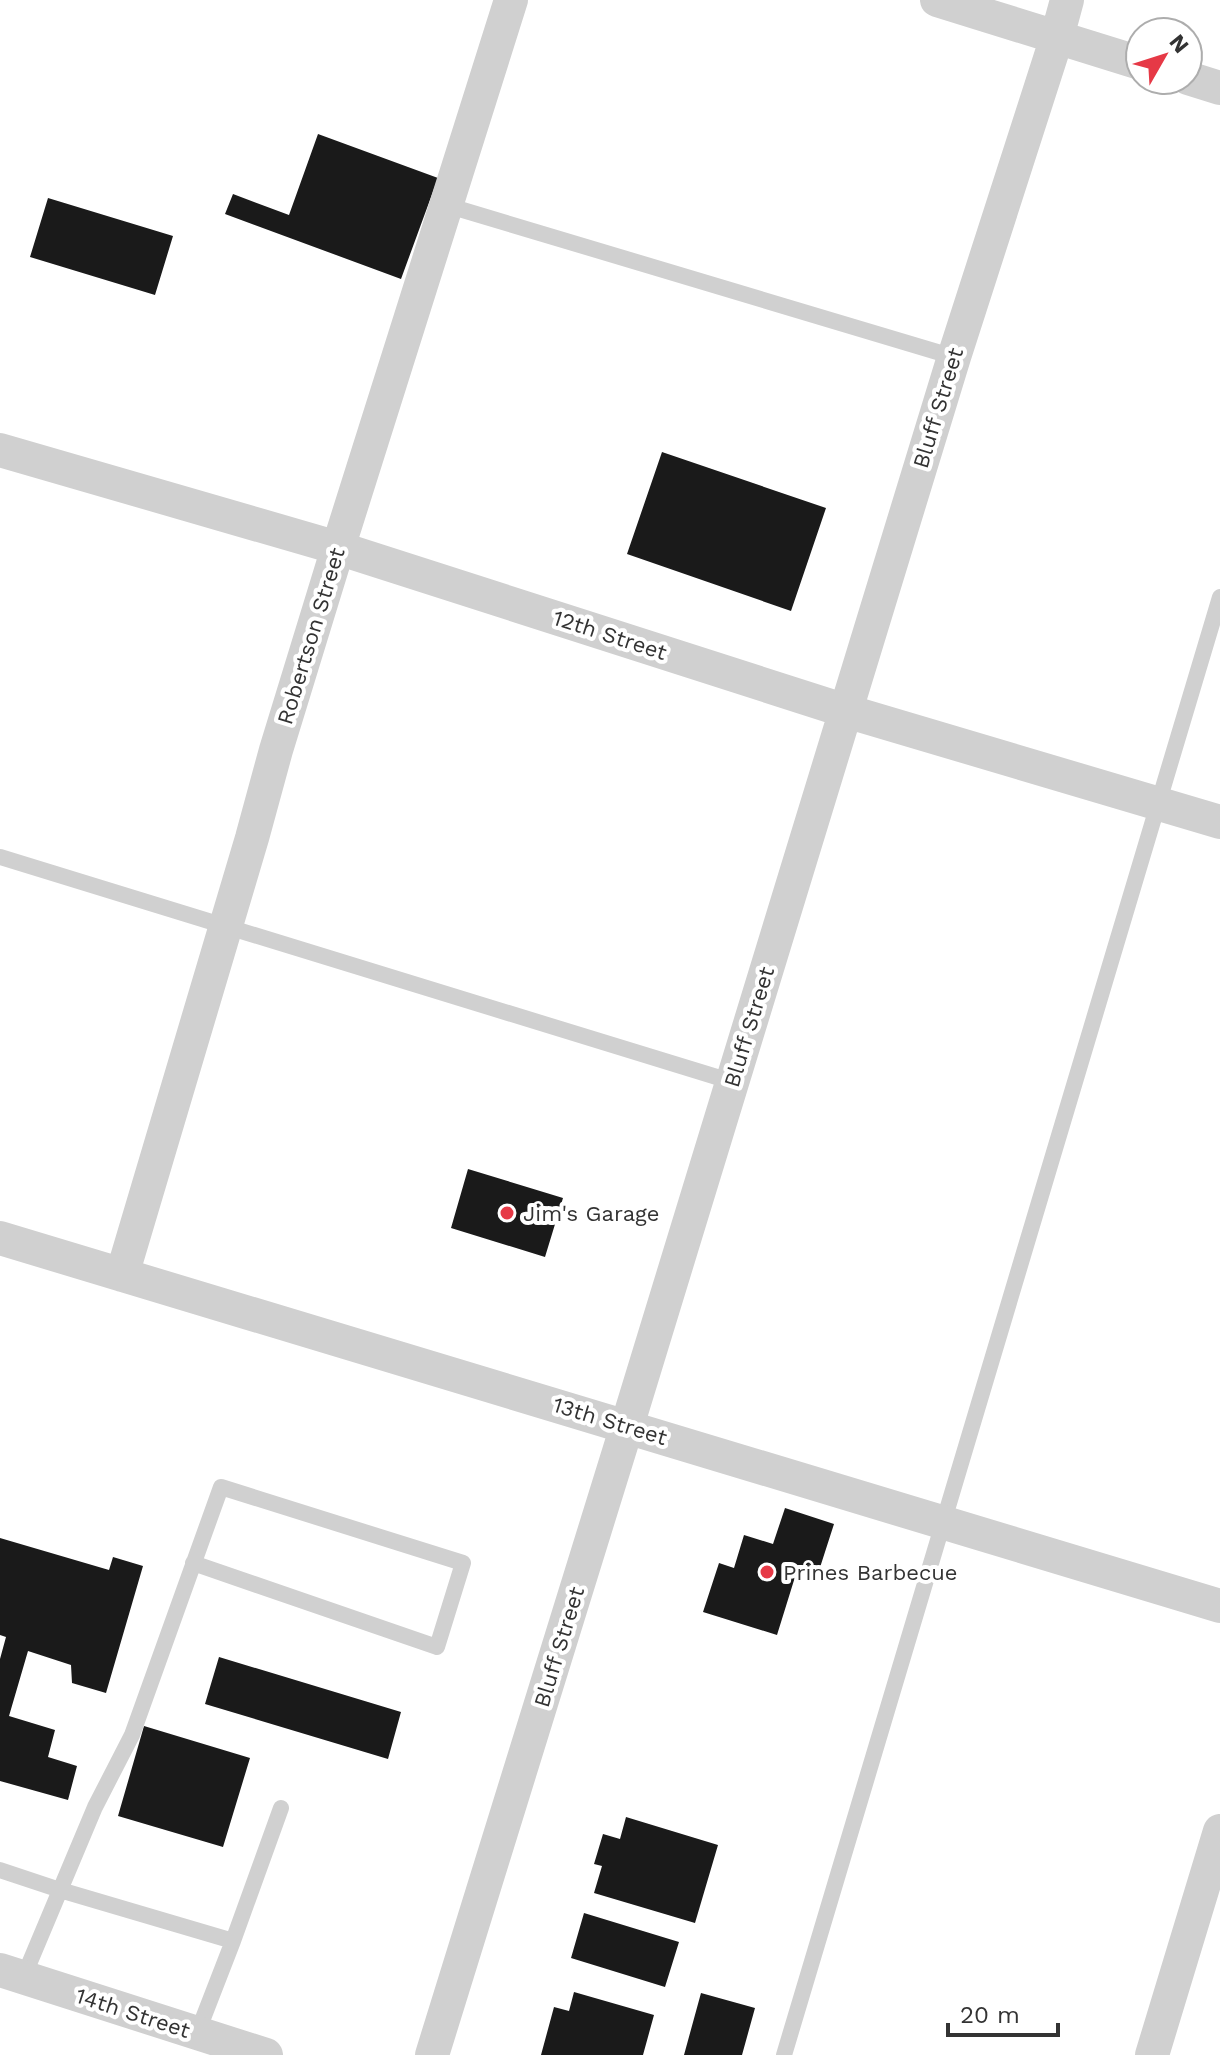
<svg xmlns="http://www.w3.org/2000/svg" width="1220" height="2055" font-family="'Work Sans',sans-serif">
	<style>
		.building { fill: #1a1a1a }
		.lines { fill: none; stroke-linecap: round; stroke-linejoin: round }
		.service { stroke: #d0d0d0; stroke-width: 16 }
		.minor { stroke: #d0d0d0; stroke-width: 34 }
		.poi-dot { fill: #e63946; stroke: #fff; stroke-width: 3 }
		.labels { text-anchor: middle; dominant-baseline: central; stroke-width: 8; stroke-linejoin: round; paint-order: stroke }
		.street-label { font-size: 22px; fill: #333; stroke: #fff }
		.poi-label { font-size: 22px; fill: #333; stroke: #fff; text-anchor: start }
	</style>
	<rect width="100%" height="100%" fill="#fff"/>
	<!-- building -->
	<path class="building" d="M318 134 438 178 401 279 225 214 233 194 289 215Z
		M48 198 173 236 155 295 30 257Z
		M662 452 826 508 791 611 627 554Z
		M468 1169 563 1198 545 1257 451 1228Z
		M785 1508 834 1524 815 1583 795 1577 777 1635 703 1612 719 1563 734 1568 744 1535 773 1544Z
		M0 1538 109 1570 113 1557 143 1566 106 1693 72 1683 71 1665 28 1651 9 1716 55 1730 48 1757 77 1766 68 1800 0 1781V1659L6 1637 0 1635Z
		M219 1657 401 1712 388 1759 205 1704Z
		M144 1726 250 1758 223 1847 118 1816Z
		M626 1817 718 1845 695 1923 594 1893 602 1866 594 1864 603 1834 620 1839Z
		M584 1913 679 1942 665 1987 571 1958Z
		M574 1992 654 2015 643 2055H541L554 2007 569 2011Z
		M701 1993 755 2008 742 2055H684Z"/>
	<g class="lines">
		<!-- service -->
		<path class="service" d="M446 205 954 357
			M0 857 733 1082
			M0 1870 60 1890 233 1941
			M24 1976 95 1807 132 1735 221 1487 463 1563 437 1647 193 1563
			M197 2034 233 1941 281 1808
			M784 2055 1220 597"/>
		<!-- minor -->
		<path class="minor" d="M937 0 1140 63
			M1188 78 1220 88
			M0 450 338 548 846 711 1220 822
			M0 1238 1220 1606
			M122 1275 252 838 276 750 338 548 511 0
			M0 1970 266 2055
			M432 2055 627 1426 954 357 1057 37 1067 0
			M1152 2055 1220 1831"/>
	</g>
	<!-- markers -->
	<g class="poi-dot">
		<circle cx="507" cy="1213" r="8"/>
		<circle cx="767" cy="1572" r="8"/>
	</g>
	<g class="labels">
		<!-- street labels -->
		<g class="street-label">
			<text transform="translate(938 408) rotate(-73)">Bluff Street</text>
			<text transform="translate(610 635) rotate(18)">12th Street</text>
			<text transform="translate(311 636) rotate(-73)">Robertson Street</text>
			<text transform="translate(749 1027) rotate(-73)">Bluff Street</text>
			<text transform="translate(610 1421) rotate(17)">13th Street</text>
			<text transform="translate(559 1647) rotate(-73)">Bluff Street</text>
			<text transform="translate(133 2013) rotate(18)">14th Street</text>
		</g>
		<!-- poi labels -->
		<g class="poi-label">
			<text x="523" y="1213">Jim's Garage</text>
			<text x="783" y="1572">Prines Barbecue</text>
		</g>
	</g>
	<!-- north arrow -->
	<g transform="translate(1164 56) rotate(51)"><circle r="38" fill="#ffffff" stroke="#adadad" stroke-width="2"/>
	<path d="M0-6L14 30L0 20L-14 30Z" fill="#e63946"/>
	<text y="-12" font-size="22" font-weight="bold" text-anchor="middle" fill="#333333">N</text>
	</g>
	<!-- scale -->
	<path d="M948 2023v12h110v-12" fill="none" stroke="#333333" stroke-width="4"/>
	<text x="960" y="2023" font-size="24" fill="#333333" stroke="#ffffff" stroke-width="6" paint-order="stroke">20 m</text>
</svg>
